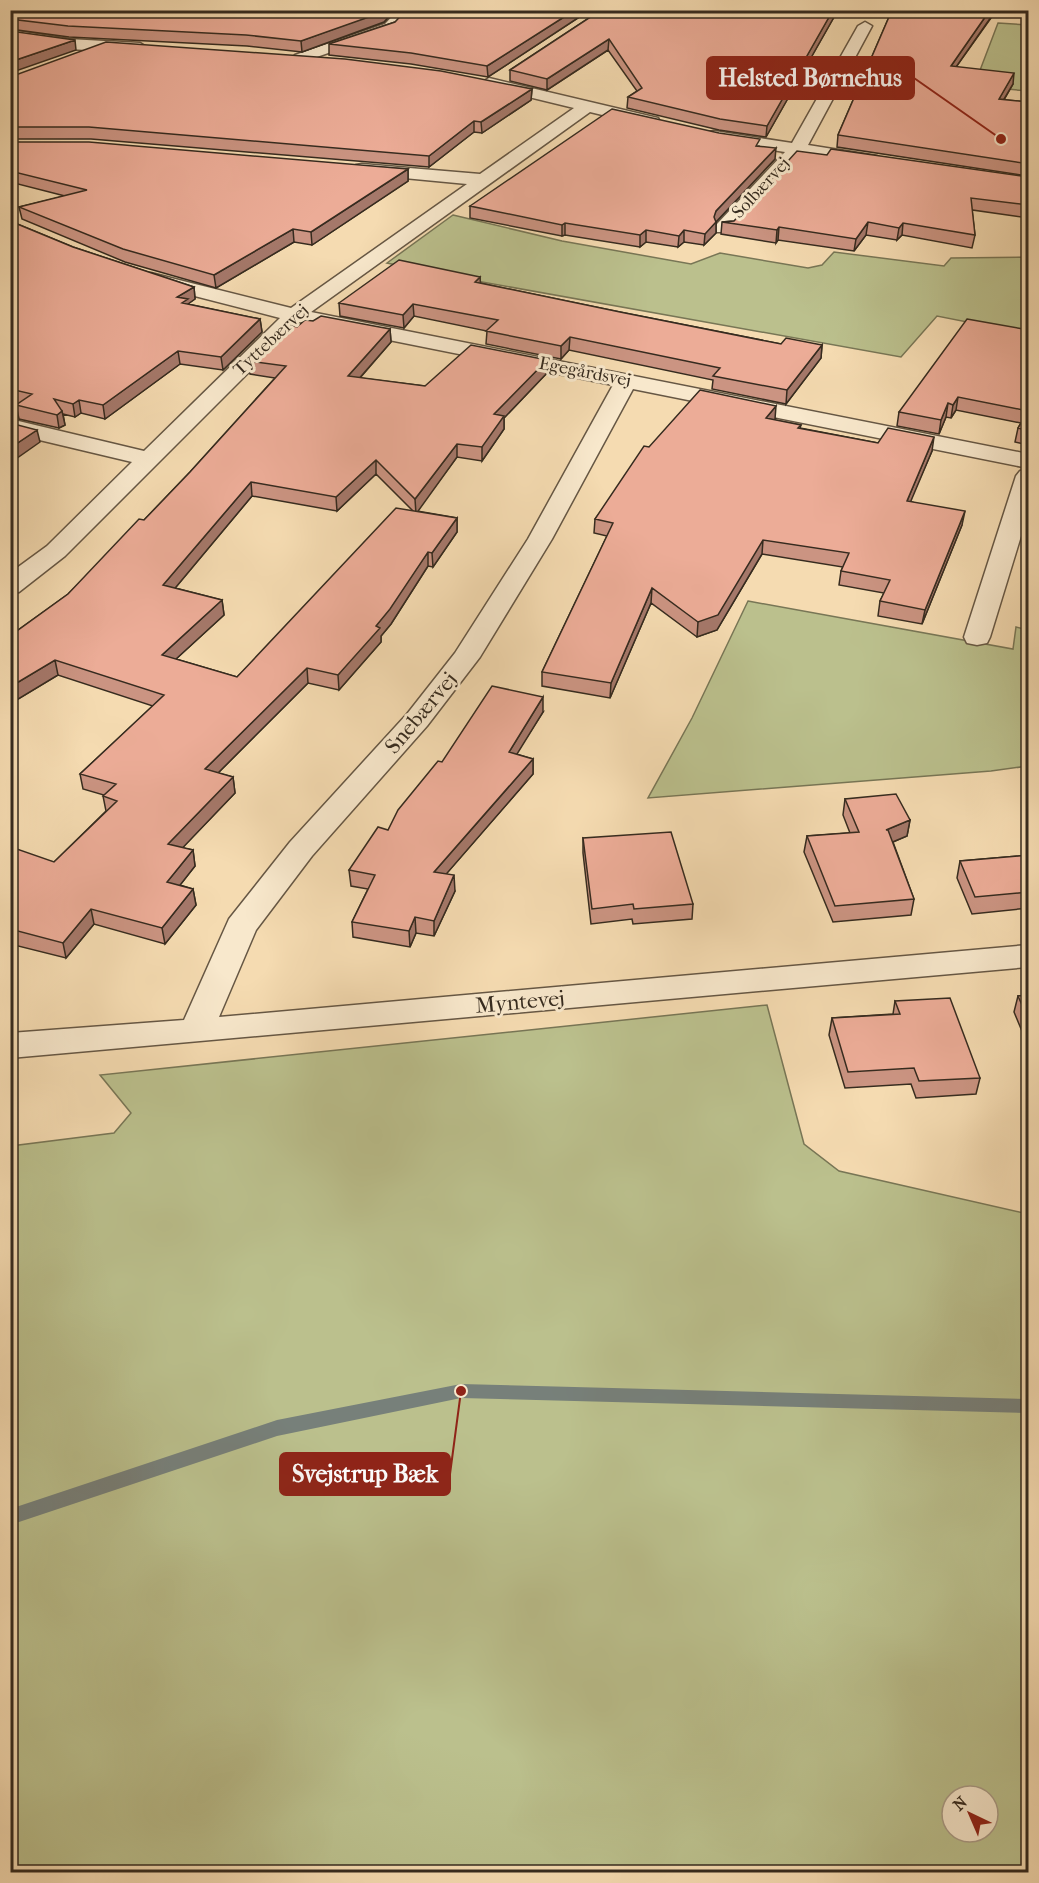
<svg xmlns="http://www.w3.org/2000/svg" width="1039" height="1883" font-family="'IM FELL French Canon',serif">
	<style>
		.green { fill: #bbc08d; stroke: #787656; stroke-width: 1.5; fill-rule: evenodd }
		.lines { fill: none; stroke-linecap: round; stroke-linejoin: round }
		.stream { fill: #77807a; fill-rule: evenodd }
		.minor-casing { stroke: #665744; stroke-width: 3 }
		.minor { fill: #f8e8cc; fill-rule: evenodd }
		.wall { fill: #cb9482; stroke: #362b1f; stroke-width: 1.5; fill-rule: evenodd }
		.shaded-wall { fill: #a5786a; stroke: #362b1f; stroke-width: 1.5 }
		.building { fill: #ecac97; stroke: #362b1f; stroke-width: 1.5 }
		.labels { text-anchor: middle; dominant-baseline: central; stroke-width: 6; stroke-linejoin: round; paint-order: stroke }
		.far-street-label { font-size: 18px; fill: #362b1f; stroke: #f8e8cc }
		.street-label { font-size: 22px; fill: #362b1f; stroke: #f8e8cc }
		.leader { fill: none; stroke: #8f2418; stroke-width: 2 }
		.callout-dot { fill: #8f2418; stroke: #f8e8cc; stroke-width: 2 }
		.callout { fill: #8f2418; stroke: #8f2418; stroke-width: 2 }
		.callout-label { font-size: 24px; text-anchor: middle; font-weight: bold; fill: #fff }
	</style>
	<rect width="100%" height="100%" fill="#f5dbb1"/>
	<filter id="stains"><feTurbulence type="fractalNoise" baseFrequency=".00333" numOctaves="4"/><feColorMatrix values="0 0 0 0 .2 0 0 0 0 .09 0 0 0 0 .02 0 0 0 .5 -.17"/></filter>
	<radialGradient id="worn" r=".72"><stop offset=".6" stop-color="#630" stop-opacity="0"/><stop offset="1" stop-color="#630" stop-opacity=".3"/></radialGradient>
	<!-- green -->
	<path class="green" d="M998 23 1028 25V91L974 86Z
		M453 215 562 241 691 264 720 253 808 268 822 265 834 252 944 266 951 258 1028 257V334L937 316 901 357 471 280 387 263Z
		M748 601 1013 649 1016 627 1028 630V766L991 771 648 798 692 718Z
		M767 1005 804 1144 839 1171 1028 1214V1872H11V1146L114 1133 131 1113 100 1075ZM952 1796H988V1832H952Z"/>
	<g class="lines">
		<!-- stream -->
		<path class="stream" d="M461 1384 1028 1399V1413L461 1398 277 1436 10 1525V1509L277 1420Z"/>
		<defs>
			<path id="minor" d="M398 10H414L395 30 305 61 300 63 292 58 295 55 385 24Z
				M865 22 872 26 808 145 877 156 880 160 877 164 871 165 801 155 731 232H717L715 228 717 224 785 152 708 140 706 136 708 132 714 131 792 143 858 26Z
				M10 30 69 39 140 43 148 48 140 53 69 49 10 39Z
				M489 78 658 118 660 122 652 127 590 112 311 312 1028 454V468L633 389 552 539 480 657 427 726 312 856 256 930 219 1017 1028 945V967L10 1058V1033L184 1020 229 919 290 842 407 714 455 653 528 539 613 385 299 322 65 556 19 592 10 594V573L47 546 132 462 10 433V419L144 451 280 318 144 283 141 279 144 275 151 273 291 308 467 184 362 174 356 173 353 169 356 165 362 164 480 174 574 108 483 86 481 83Z
				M1028 469V513L990 637 987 643 977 645 967 643 964 637 1016 476 1020 471Z"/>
		</defs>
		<!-- minor casing -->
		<use href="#minor" class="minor-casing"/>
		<!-- minor -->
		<use href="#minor" class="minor"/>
	</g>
	<!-- wall -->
	<path class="wall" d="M10 10H395L384 22 302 52 247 46 69 37 10 29Z
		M590 10 488 77 411 64 329 55V44L395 22Z
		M601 10H838L766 137 719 130 627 108 628 97 637 91 608 50 547 90 510 81V70Z
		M892 10H1017L1016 12 996 11 956 67 1013 84 1004 100 1029 102V218L972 210 975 235 972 248 902 235 897 240 866 235 854 251 778 240 776 243 721 234 722 222 734 221 827 155 1028 177V176L837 147 838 135Z
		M10 77 532 89 531 100 482 133 474 132 429 167 91 139H10Z
		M10 142 408 169V181L312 245 294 242 216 288 125 262 22 219 19 207 65 196 10 182Z
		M759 146 775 159 716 222V233L704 245 684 242 678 247 646 242 640 247 565 235 562 236 470 218V206Z
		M10 221 73 247 194 287 195 299 188 304 260 319 262 332 223 370 180 364 105 419 81 413 75 417 63 414 65 425 59 428 19 419 16 405 18 404 10 402Z
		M480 277V283L620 312 781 344 822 345 821 358 786 404 712 389 713 380 569 350 561 359 486 344 487 331 414 316 404 328 340 316 339 303Z
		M313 321 390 329 391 342 360 378 425 386 547 373 504 418V429L482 461 457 457 417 511 457 518V532L433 567 428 566 391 624 381 636V642L339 690 308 683 218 773 233 777 235 793 182 848 193 850 195 866 180 885 193 889 196 905 165 944 94 924 66 958 10 944V854L54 862 106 811 103 796 104 795 83 789 80 774 153 706 58 675 10 704V636L68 594 144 520 190 472 275 378 250 374 249 361 297 327ZM376 474 413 511 237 677 176 659 224 615 222 600 175 588 252 496 337 511Z
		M1029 330V445L1015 442 1018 428 1021 423 956 410 951 418 946 417 939 434 897 426 899 412Z
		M775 419 774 420 801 425 800 428 878 443 932 451 910 501 962 525 922 624 878 616 880 601 884 593 839 585 841 571 843 567 762 554 717 630 697 637 651 603 610 698 542 686V672L607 536 594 533 595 519 649 447Z
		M543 712 516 754 533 759V774L446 874 455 891 434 936 416 933 410 947 353 937 352 922 368 889 351 886 349 870 388 830 442 762Z
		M845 799 910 820 907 836 893 842 914 899 911 915 833 922 804 852 807 836 850 833 843 815Z
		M583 838 693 904 692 919 633 924 632 919 591 924 583 853Z
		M1029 855V908L972 914 957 878 960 861Z
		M1029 995V1048L1014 1012 1018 996Z
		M895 1001 980 1078 976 1094 916 1098 911 1084 845 1088 829 1035 832 1018 893 1014Z"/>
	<!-- shaded-wall -->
	<path class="shaded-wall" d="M385 10H395L384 22 302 52 301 41Z
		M575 10H590L488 77 487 66Z
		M833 10H838L766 137 767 126Z
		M990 10H996L949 77 951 66Z
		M609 39 608 50 547 90V79Z
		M75 40 76 50 10 73V62Z
		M1014 73 1013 84 997 111 999 99Z
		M532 89 531 100 482 133 481 122Z
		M474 121V132L429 167V156Z
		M776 148 775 159 715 223 716 222V233L704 245 705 234 716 211Z
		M408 169V181L312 245 311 232Z
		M868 222 866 235 854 251 856 239Z
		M565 223V235L562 236V225Z
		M903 223 902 235 897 240 899 228Z
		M779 227 778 240 776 243 777 230Z
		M293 229 294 242 216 288 214 275Z
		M646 230V242L640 247V235Z
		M684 230V242L678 247 679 236Z
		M480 277 481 290 475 282Z
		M194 287 195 299 188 304 189 312 177 297Z
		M413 304 414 316 404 328 403 315Z
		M260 319 262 332 223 370 221 357Z
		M390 329 391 342 349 390 348 376Z
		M570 337 569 350 561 359V346Z
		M822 345 821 358 786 404 787 390Z
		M178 351 180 364 105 419 103 405Z
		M547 360V373L504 418V429L482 461V447L494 414Z
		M958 397 956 410 951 418 953 405Z
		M79 400 81 413 75 417 73 404Z
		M948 403 946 417 939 434 941 420Z
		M776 406 775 419 765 432 766 418Z
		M62 411 65 425 59 428 57 415Z
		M37 430 40 442 10 463V448Z
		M934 437 932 451 905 515 907 501Z
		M457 444V457L416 514 415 499Z
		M376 460V474L337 511 336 497Z
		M251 482 252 496 166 599 163 585Z
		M965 511 962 525 922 624 925 610Z
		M14 512 17 527 10 531V514Z
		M457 518V532L433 567 432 553Z
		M763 540 762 554 717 630 697 637 698 622Z
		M428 552V566L391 624 381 636V642L339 690 338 675 376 626Z
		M652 588 651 603 610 698 611 683Z
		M222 600 224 615 164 670 162 655Z
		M55 660 58 675 10 704V687Z
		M307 668 308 683 207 784 205 769Z
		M543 697V712L509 767V752Z
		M533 759V774L435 887 434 872Z
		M233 777 235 793 171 860 168 844Z
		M910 820 907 836 883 846 886 830Z
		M193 850 195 866 170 898 167 882Z
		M454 875 455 891 434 936V921Z
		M193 889 196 905 165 944 162 928Z
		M91 909 94 924 66 958 63 943Z
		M415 917 416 933 410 947 409 931Z"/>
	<!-- building -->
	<path class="building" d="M23 10H385L383 12 301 41 246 35 68 26 10 19V16Z
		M406 10H575L487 66 411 53 329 44 395 22Z
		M601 10H833L767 126 720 119 628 97 642 88 609 39 547 79 510 70Z
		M892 10H990L951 66 1014 73 999 99 1029 102V164L838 135Z
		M10 31 75 40 10 62Z
		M106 42 345 59 441 71 532 89 481 122 474 121 429 156 89 127H10V77Z
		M612 109 719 133 760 139 756 146 776 148 716 211 714 217 716 222 705 234 684 230 679 236 646 230 640 235 565 223 562 225 470 206Z
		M10 142H89L408 169 311 232 293 229 214 275 123 249 19 207 87 190 10 171Z
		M831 149 1029 177V205L971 198 975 235 903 223 899 228 868 222 856 239 779 227 777 230 722 222 734 221 797 151 827 155Z
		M10 221 73 247 194 287 177 297 188 299 182 303 260 319 221 357 178 351 103 405 79 400 73 404 54 399 62 411 57 415 16 405 32 394 10 389Z
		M399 260 480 277 475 282 620 312 781 344 786 338 822 345 787 390 713 376 720 368 570 337 561 346 486 331 498 320 413 304 403 315 339 303Z
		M321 316 390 329 348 376 425 386 471 345 547 360 494 414 504 416 482 447 457 444 415 499 376 460 336 497 251 482 163 585 222 600 162 655 237 677 396 508 457 518 432 553 428 552 390 609 376 626 380 628 338 675 307 668 205 769 233 777 168 844 193 850 167 882 193 889 162 928 91 909 63 943 10 929V854L17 849 54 862 117 801 103 796 116 784 80 774 164 695 55 660 10 687V636L68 594 139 519 144 520 190 472 286 366 249 361 286 324 297 327 305 320 313 321Z
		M967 319 1029 330V431L1018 428 1028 411 958 397 953 405 948 403 941 420 899 412Z
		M700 390 776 406 766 418 801 425 798 428 878 443 888 428 934 437 907 501 965 511 925 610 880 601 890 580 841 571 849 553 763 540 718 615 698 622 652 588 611 683 542 672 613 523 595 519 644 446 649 447Z
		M10 423 37 430 10 448Z
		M492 686 543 697 509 752 533 759 434 872 454 875 434 921 415 917 409 931 352 922 375 875 349 870 378 827 388 830 398 810 438 761 442 762Z
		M896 794 910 820 886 830H888L914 899 835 906 807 836 859 832 845 799Z
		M671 832 693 904 634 909 633 904 592 909 583 838Z
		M1029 855V892L975 897 960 861Z
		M1029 995V1021L1018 996Z
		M950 998 980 1078 919 1081 914 1068 848 1072 832 1018 900 1014 895 1001Z"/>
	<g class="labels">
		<!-- far-street labels -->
		<g class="far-street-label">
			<text transform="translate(761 188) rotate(-47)">Solbærvej</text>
			<text transform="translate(271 340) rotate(-43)">Tyttebærvej</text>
			<text transform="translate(585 372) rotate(11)">Egegårdsvej</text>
		</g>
		<!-- street labels -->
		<g class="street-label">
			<text transform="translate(421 713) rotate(-50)">Snebærvej</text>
			<text transform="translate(520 1002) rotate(-5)">Myntevej</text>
		</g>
	</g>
	<!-- callouts -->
	<path class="leader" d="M1001 139L914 78M461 1391L450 1474"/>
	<g class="callout-dot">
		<circle cx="1001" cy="139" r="6"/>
		<circle cx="461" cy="1391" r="6"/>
	</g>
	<g class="callout">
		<rect x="707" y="57" width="207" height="42" rx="6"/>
		<rect x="280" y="1453" width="170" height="42" rx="6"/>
	</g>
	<g class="callout-label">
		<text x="810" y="86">Helsted Børnehus</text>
		<text x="365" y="1482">Svejstrup Bæk</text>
	</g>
	<!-- margin -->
	<rect width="1039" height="1883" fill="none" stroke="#f5dbb1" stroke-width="36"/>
	<rect x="12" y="12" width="1015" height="1859" fill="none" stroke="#362b1f" stroke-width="3"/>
	<rect x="18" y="18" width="1003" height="1847" fill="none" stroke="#362b1f" stroke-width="1.5"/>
	<!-- north arrow -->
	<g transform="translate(970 1814) rotate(316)"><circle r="28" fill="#f8e8cc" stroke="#aa9c87" stroke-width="1.5"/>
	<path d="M0-4.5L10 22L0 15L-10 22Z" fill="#8f2418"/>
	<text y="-9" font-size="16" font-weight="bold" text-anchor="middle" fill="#362b1f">N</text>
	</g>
	<rect width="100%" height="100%" filter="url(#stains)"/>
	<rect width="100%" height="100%" fill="url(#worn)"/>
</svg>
